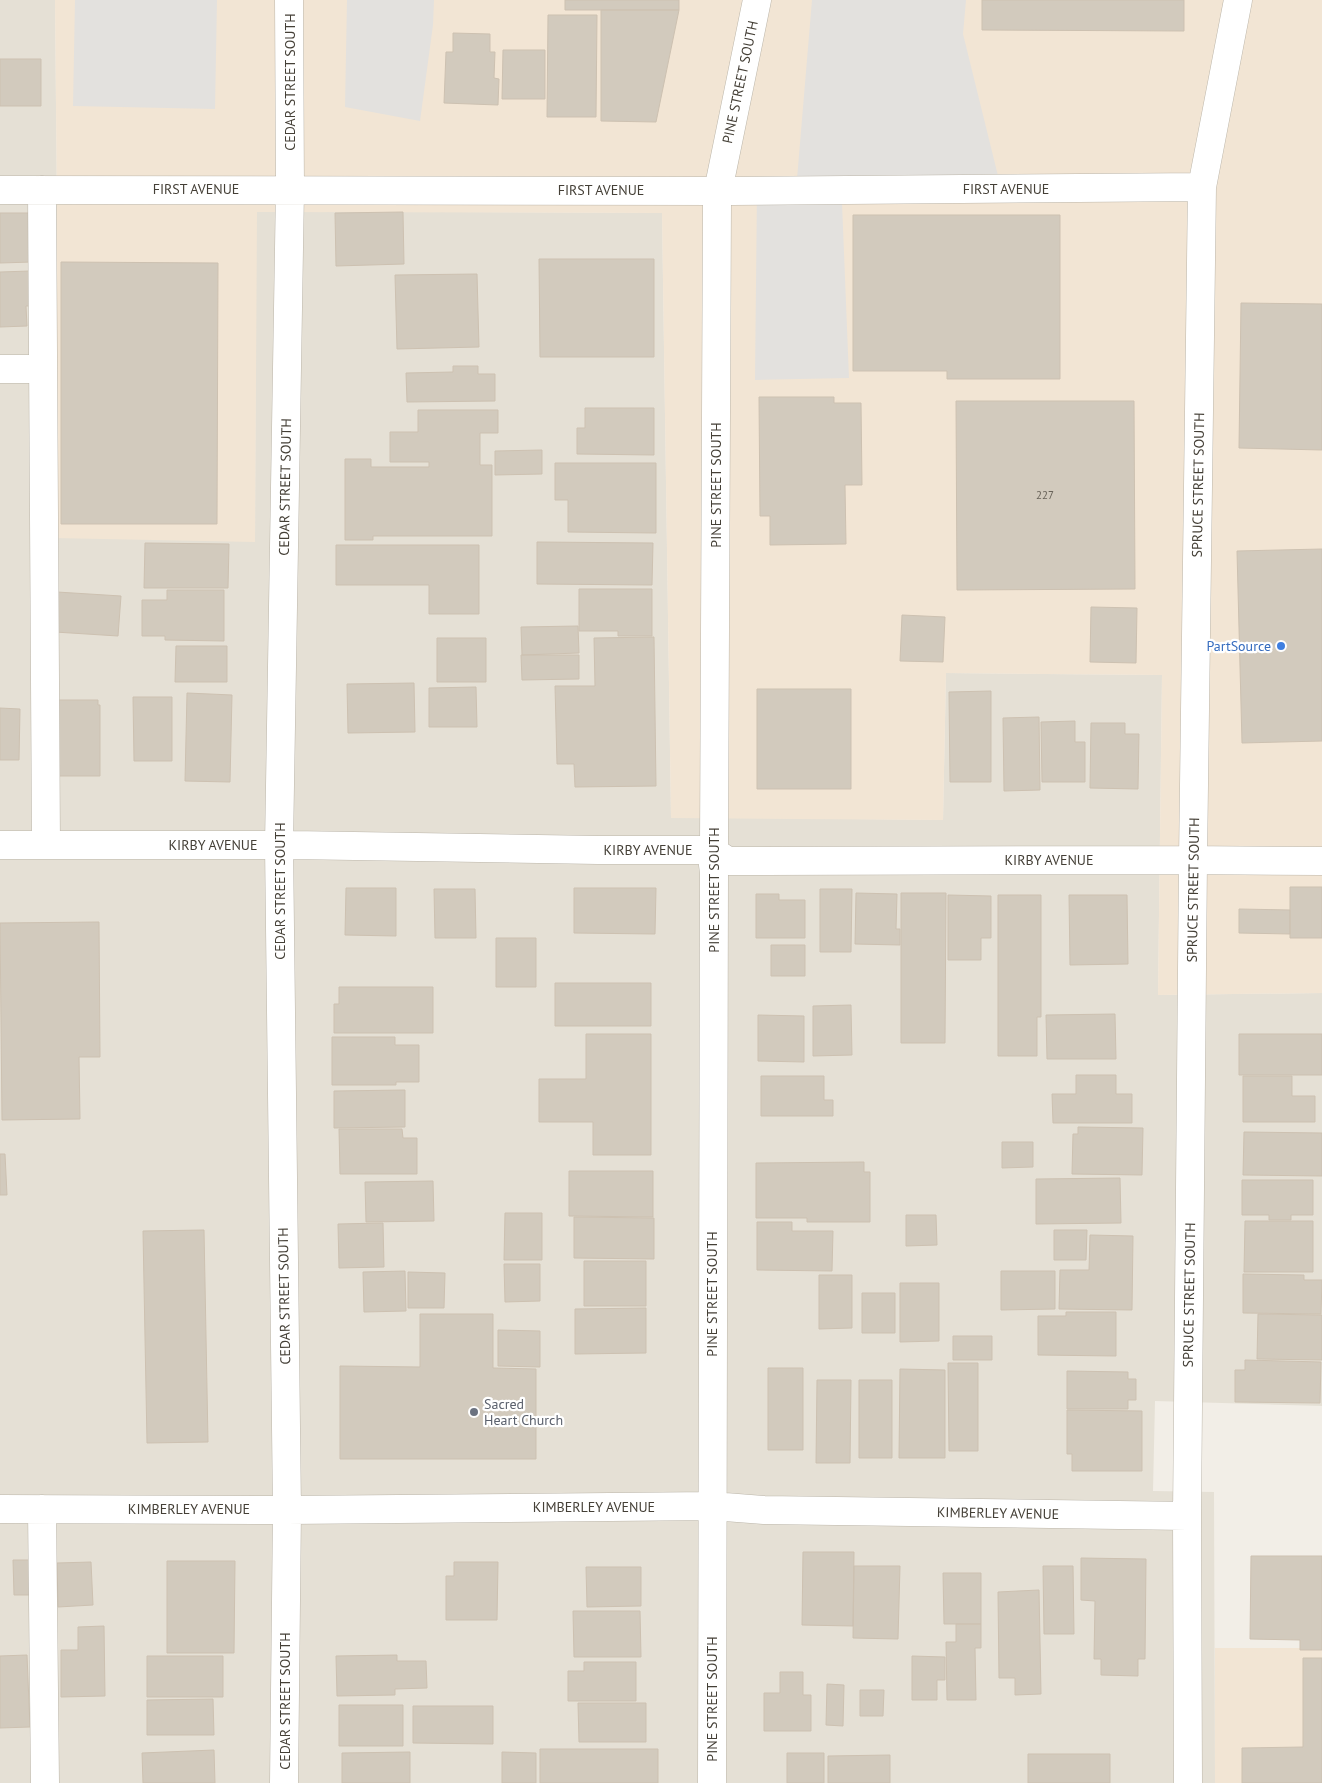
<svg xmlns="http://www.w3.org/2000/svg" width="1322" height="1783" font-family="'PT Sans',sans-serif">
	<style>
		.residential { fill: #e5e0d5 }
		.commercial { fill: #f2e5d4 }
		.parking { fill: #e3e1de }
		.building { fill: #d2cabd; stroke: #cdc1b1 }
		.lines { fill: none; stroke-linecap: round; stroke-linejoin: round }
		.minor-casing { stroke: #bcb6aa; stroke-width: 29 }
		.minor { stroke: #fff; stroke-width: 28 }
		.shop-dot { fill: #3f7fe0; stroke: #fff; stroke-width: 2 }
		.worship-dot { fill: #6b7280; stroke: #fff; stroke-width: 2 }
		.labels { text-anchor: middle; dominant-baseline: central; stroke-width: 4.5; stroke-linejoin: round; paint-order: stroke }
		.number-label { font-size: 11px; fill: #686258 }
		.street-label { font-size: 14px; fill: #443f36; stroke: #fff }
		.shop-label { font-size: 14px; fill: #366cbe; stroke: #fff; text-anchor: end }
		.worship-label { font-size: 14px; fill: #5b616d; stroke: #fff; text-anchor: start }
	</style>
	<rect width="100%" height="100%" fill="#f2eee7"/>
	<!-- residential -->
	<path class="residential" d="M0 0H55L57 211 255 542 256 211 662 213 671 817 943 820 946 673 1162 675 1158 995 1322 993V1406L1155 1401 1153 1491 1214 1492 1215 1783H0Z"/>
	<!-- commercial -->
	<path class="commercial" d="M55 0H1322V993L1158 995 1162 675 946 673 943 820 671 818 662 213 257 212 255 542 53 538 57 211Z
		M1215 1648H1322V1783H1215Z"/>
	<!-- parking -->
	<path class="parking" d="M75 0H217L215 109 73 106Z
		M347 0H434L433 25 420 121 345 107Z
		M812 0H966L963 34 1001 188 797 179Z
		M757 190 842 203 849 378 755 380Z"/>
	<!-- building -->
	<path class="building" d="M565 0H679V10H565Z
		M982 0H1184V31L982 30Z
		M601 10H679L656 122 601 121Z
		M548 15H597L596 117H547Z
		M453 33 490 34V52H495L494 78 499 79 498 105 444 103 446 52H453Z
		M503 50H545V99H502Z
		M0 59H41V106H0Z
		M403 212 404 264 336 266 335 213Z
		M0 213H30L32 262 0 263Z
		M853 215H1060V379H947V371H853Z
		M539 259H654V357H540Z
		M61 262 218 263 217 524H61Z
		M30 271 31 306H26L27 326 0 327V272Z
		M477 274 479 347 397 349 395 275Z
		M1241 303 1322 304V450L1239 448Z
		M453 366H478V374H495V401L407 402 406 373 453 372Z
		M759 397H834V403H861L862 485H845L846 544 770 545V516H760Z
		M956 401H1134L1135 589 957 590Z
		M585 408H654V455L577 454V428H585Z
		M418 410H498V433H480V465H492V536H373V540H345V459H371V467H429V462H390V432H418Z
		M542 450V474L495 475V451Z
		M555 463H656V533L568 532V500H555Z
		M537 542 653 543 652 585 537 584Z
		M145 543 229 544 228 588H144Z
		M336 545H479V614H429V585H336Z
		M1322 549V741L1242 743 1237 551Z
		M579 589H652V636H618V631H579Z
		M167 590H224V641L165 640V636H142V600H167Z
		M57 592 121 596 118 636 55 632Z
		M1091 607 1137 608 1136 663 1090 662Z
		M902 615 945 617 943 662 900 661Z
		M578 626 579 653 522 655 521 627Z
		M654 637 656 786 575 787 574 764H557L555 686H595L594 638Z
		M437 638H486V682H437Z
		M176 646H227V682H175Z
		M521 655H579V679L522 680Z
		M414 683 415 732 348 733 347 684Z
		M476 687 477 727H429V688Z
		M757 689H851V789H757Z
		M991 691V782H950L949 692Z
		M187 693 232 695 230 782 185 781Z
		M133 697H172V761H134Z
		M55 700H98V705H100V776H54Z
		M0 708 20 709 19 760H0Z
		M1039 717 1040 790 1004 791 1003 718Z
		M1075 721V742H1085V782H1042L1041 722Z
		M1091 723H1125V734H1139L1138 789 1090 788Z
		M1290 887H1322V938H1290Z
		M346 888H396V936L345 935Z
		M574 888H656L655 934 574 933Z
		M434 889H475L476 938H435Z
		M820 889H852L851 952H820Z
		M856 893 897 894 896 929H900V945L855 944Z
		M901 893H946L945 1043H901Z
		M756 894H779V900H805V938H756Z
		M948 895 991 896V938H981V960H948Z
		M998 895H1041V1017H1037V1056H998Z
		M1069 895H1127L1128 964 1070 965Z
		M1239 909 1290 910V934L1239 933Z
		M99 922 100 1057H79L80 1119 2 1120 0 923Z
		M496 938H536V987H496Z
		M771 945H805V976H771Z
		M555 983H651V1026H555Z
		M339 987H433V1033H334V1004H339Z
		M851 1005 852 1055 813 1056V1006Z
		M1115 1014 1116 1059H1047L1046 1015Z
		M758 1015 804 1016V1062L758 1061Z
		M586 1034H651V1155H593V1122H539V1079H586Z
		M1239 1034H1322V1075H1239Z
		M332 1037H395V1045H419V1082H396V1085H332Z
		M1076 1075H1116V1094H1132V1123H1053L1052 1094H1076Z
		M761 1076H824V1100H833V1116H761Z
		M1243 1076H1292V1096H1315V1122H1243Z
		M405 1090V1127L334 1128V1091Z
		M1078 1127 1143 1128 1142 1175 1072 1174 1073 1134H1078Z
		M339 1129H402L403 1138H417V1174H340Z
		M1244 1132 1322 1133V1176L1243 1175Z
		M1002 1142H1033V1167L1002 1168Z
		M0 1154H5L7 1195H0Z
		M864 1162V1172H870V1222H807V1218H756V1163Z
		M569 1171H653V1217L569 1216Z
		M1120 1178 1121 1223 1036 1224V1179Z
		M1242 1180H1313V1215H1291V1220H1269V1215H1242Z
		M433 1181 434 1221 366 1222 365 1182Z
		M505 1213H542V1260H504Z
		M906 1215H936L937 1245 906 1246Z
		M574 1217 654 1218V1259L574 1258Z
		M1245 1221H1313V1272H1244Z
		M757 1222H792V1231H833L832 1271 757 1270Z
		M381 1223H383L384 1267 339 1268 338 1224Z
		M204 1230 208 1442 147 1443 143 1231Z
		M1054 1230H1087L1086 1260H1054Z
		M1090 1235 1133 1236 1132 1310 1059 1309 1060 1270H1089Z
		M584 1261H646V1306H584Z
		M504 1264H540V1301L505 1302Z
		M405 1271 406 1311 364 1312 363 1272Z
		M1001 1271H1055V1309L1001 1310Z
		M408 1272 445 1273 444 1308H408Z
		M1243 1274 1304 1275V1280H1322L1321 1314 1243 1313Z
		M819 1275H852V1328L819 1329Z
		M900 1283H939V1341L900 1342Z
		M862 1293H895V1333H862Z
		M646 1308V1353L575 1354V1309Z
		M1066 1312H1116V1356L1038 1355V1316H1066Z
		M420 1314H493V1368L536 1369V1459H340V1366L420 1367Z
		M1258 1314 1322 1315V1360L1257 1359Z
		M498 1330 540 1331V1367L498 1366Z
		M953 1336H992V1360H953Z
		M1245 1360 1321 1362 1320 1403 1235 1402V1370H1245Z
		M948 1363H978V1451H949Z
		M768 1368H803V1450H768Z
		M900 1369 945 1370V1458H899Z
		M1067 1371 1128 1372V1379H1136V1400H1128V1409H1067Z
		M817 1380H851L850 1463H816Z
		M859 1380H892V1458H859Z
		M1067 1410 1142 1411V1471H1072V1454H1067Z
		M803 1552H854L853 1626 802 1625Z
		M1251 1556H1322V1650H1300V1640L1250 1639Z
		M1081 1558 1146 1559 1145 1659H1138V1676L1101 1675V1659H1094L1095 1601 1081 1600Z
		M13 1560H33V1595H14Z
		M167 1561H235L234 1653H167Z
		M91 1562 93 1605 58 1607 57 1563Z
		M454 1562H498L497 1620H446V1576H454Z
		M854 1566H900L898 1639 853 1638Z
		M1043 1566H1073L1074 1634H1044Z
		M586 1567H641V1606L587 1607Z
		M943 1573H981V1624H944Z
		M1039 1590 1041 1694 1015 1695V1678H999L998 1592Z
		M573 1611H640L641 1657H574Z
		M956 1624H981V1648H975L976 1700H947L946 1642H956Z
		M104 1626 105 1696 61 1697V1650H78V1627Z
		M27 1655 30 1727 0 1728V1656Z
		M397 1655V1661H426L427 1688 395 1689V1695L337 1696 336 1656Z
		M147 1656H223V1697H147Z
		M912 1656 945 1657V1680H937V1700H912Z
		M1303 1658H1322V1783H1242V1748L1303 1747Z
		M584 1662H636V1701H568V1671H584Z
		M780 1672H803V1695H811V1731H764V1693H780Z
		M827 1684 844 1685 843 1726 826 1725Z
		M860 1690H884L883 1716H860Z
		M213 1699 214 1735H147V1700Z
		M578 1703H646V1742H579Z
		M339 1705H403V1746H339Z
		M413 1706H493V1744L413 1743Z
		M540 1749H658V1783H540Z
		M214 1750 215 1783H143L142 1753Z
		M410 1752V1783H342V1753Z
		M502 1752 536 1753V1783H502Z
		M787 1753H824V1783H787Z
		M1028 1754H1110V1783H1028Z
		M890 1755V1783H828V1756Z"/>
	<g class="lines">
		<defs>
			<path id="minor" d="M0 190 731 191 1202 187
				M42 190 46 845
				M0 369H43
				M0 845H292L598 850H711L728 861 1183 860 1322 861
				M0 1509 287 1510 712 1506 764 1510 1187 1516
				M42 1509 45 1783
				M284 1783 287 1510 279 845 290 189 289 0
				M712 1783 714 872 711 850 714 846 717 202 718 191 757 0
				M1188 1783 1187 1516 1193 860 1202 187 1238 0"/>
		</defs>
		<!-- minor casing -->
		<use href="#minor" class="minor-casing"/>
		<!-- minor -->
		<use href="#minor" class="minor"/>
	</g>
	<!-- markers -->
	<circle class="shop-dot" cx="1281" cy="646" r="5"/>
	<circle class="worship-dot" cx="474" cy="1412" r="5"/>
	<g class="labels">
		<!-- number labels -->
		<g class="number-label">
			<text x="1045" y="495">227</text>
		</g>
		<!-- street labels -->
		<g class="street-label">
			<text transform="translate(290 82) rotate(-90)">CEDAR STREET SOUTH</text>
			<text transform="translate(740 82) rotate(-78)">PINE STREET SOUTH</text>
			<text x="196" y="189">FIRST AVENUE</text>
			<text x="1006" y="189">FIRST AVENUE</text>
			<text x="601" y="190">FIRST AVENUE</text>
			<text transform="translate(716 485) rotate(-90)">PINE STREET SOUTH</text>
			<text transform="translate(1198 485) rotate(-89)">SPRUCE STREET SOUTH</text>
			<text transform="translate(285 487) rotate(-89)">CEDAR STREET SOUTH</text>
			<text x="213" y="845">KIRBY AVENUE</text>
			<text x="648" y="850">KIRBY AVENUE</text>
			<text x="1049" y="860">KIRBY AVENUE</text>
			<text transform="translate(714 890) rotate(-90)">PINE STREET SOUTH</text>
			<text transform="translate(1193 890) rotate(-89)">SPRUCE STREET SOUTH</text>
			<text transform="translate(280 891) rotate(-90)">CEDAR STREET SOUTH</text>
			<text transform="translate(712 1294) rotate(-90)">PINE STREET SOUTH</text>
			<text transform="translate(1189 1295) rotate(-89)">SPRUCE STREET SOUTH</text>
			<text transform="translate(284 1296) rotate(-91)">CEDAR STREET SOUTH</text>
			<text x="594" y="1507">KIMBERLEY AVENUE</text>
			<text x="189" y="1509">KIMBERLEY AVENUE</text>
			<text transform="translate(998 1513) rotate(1)">KIMBERLEY AVENUE</text>
			<text transform="translate(712 1699) rotate(-90)">PINE STREET SOUTH</text>
			<text transform="translate(285 1701) rotate(-90)">CEDAR STREET SOUTH</text>
		</g>
		<!-- shop labels -->
		<g class="shop-label">
			<text x="1271" y="646">PartSource</text>
		</g>
		<!-- worship labels -->
		<g class="worship-label">
			<text x="484" y="1404">Sacred<tspan x="484" dy="16">Heart Church</tspan></text>
		</g>
	</g>
</svg>
